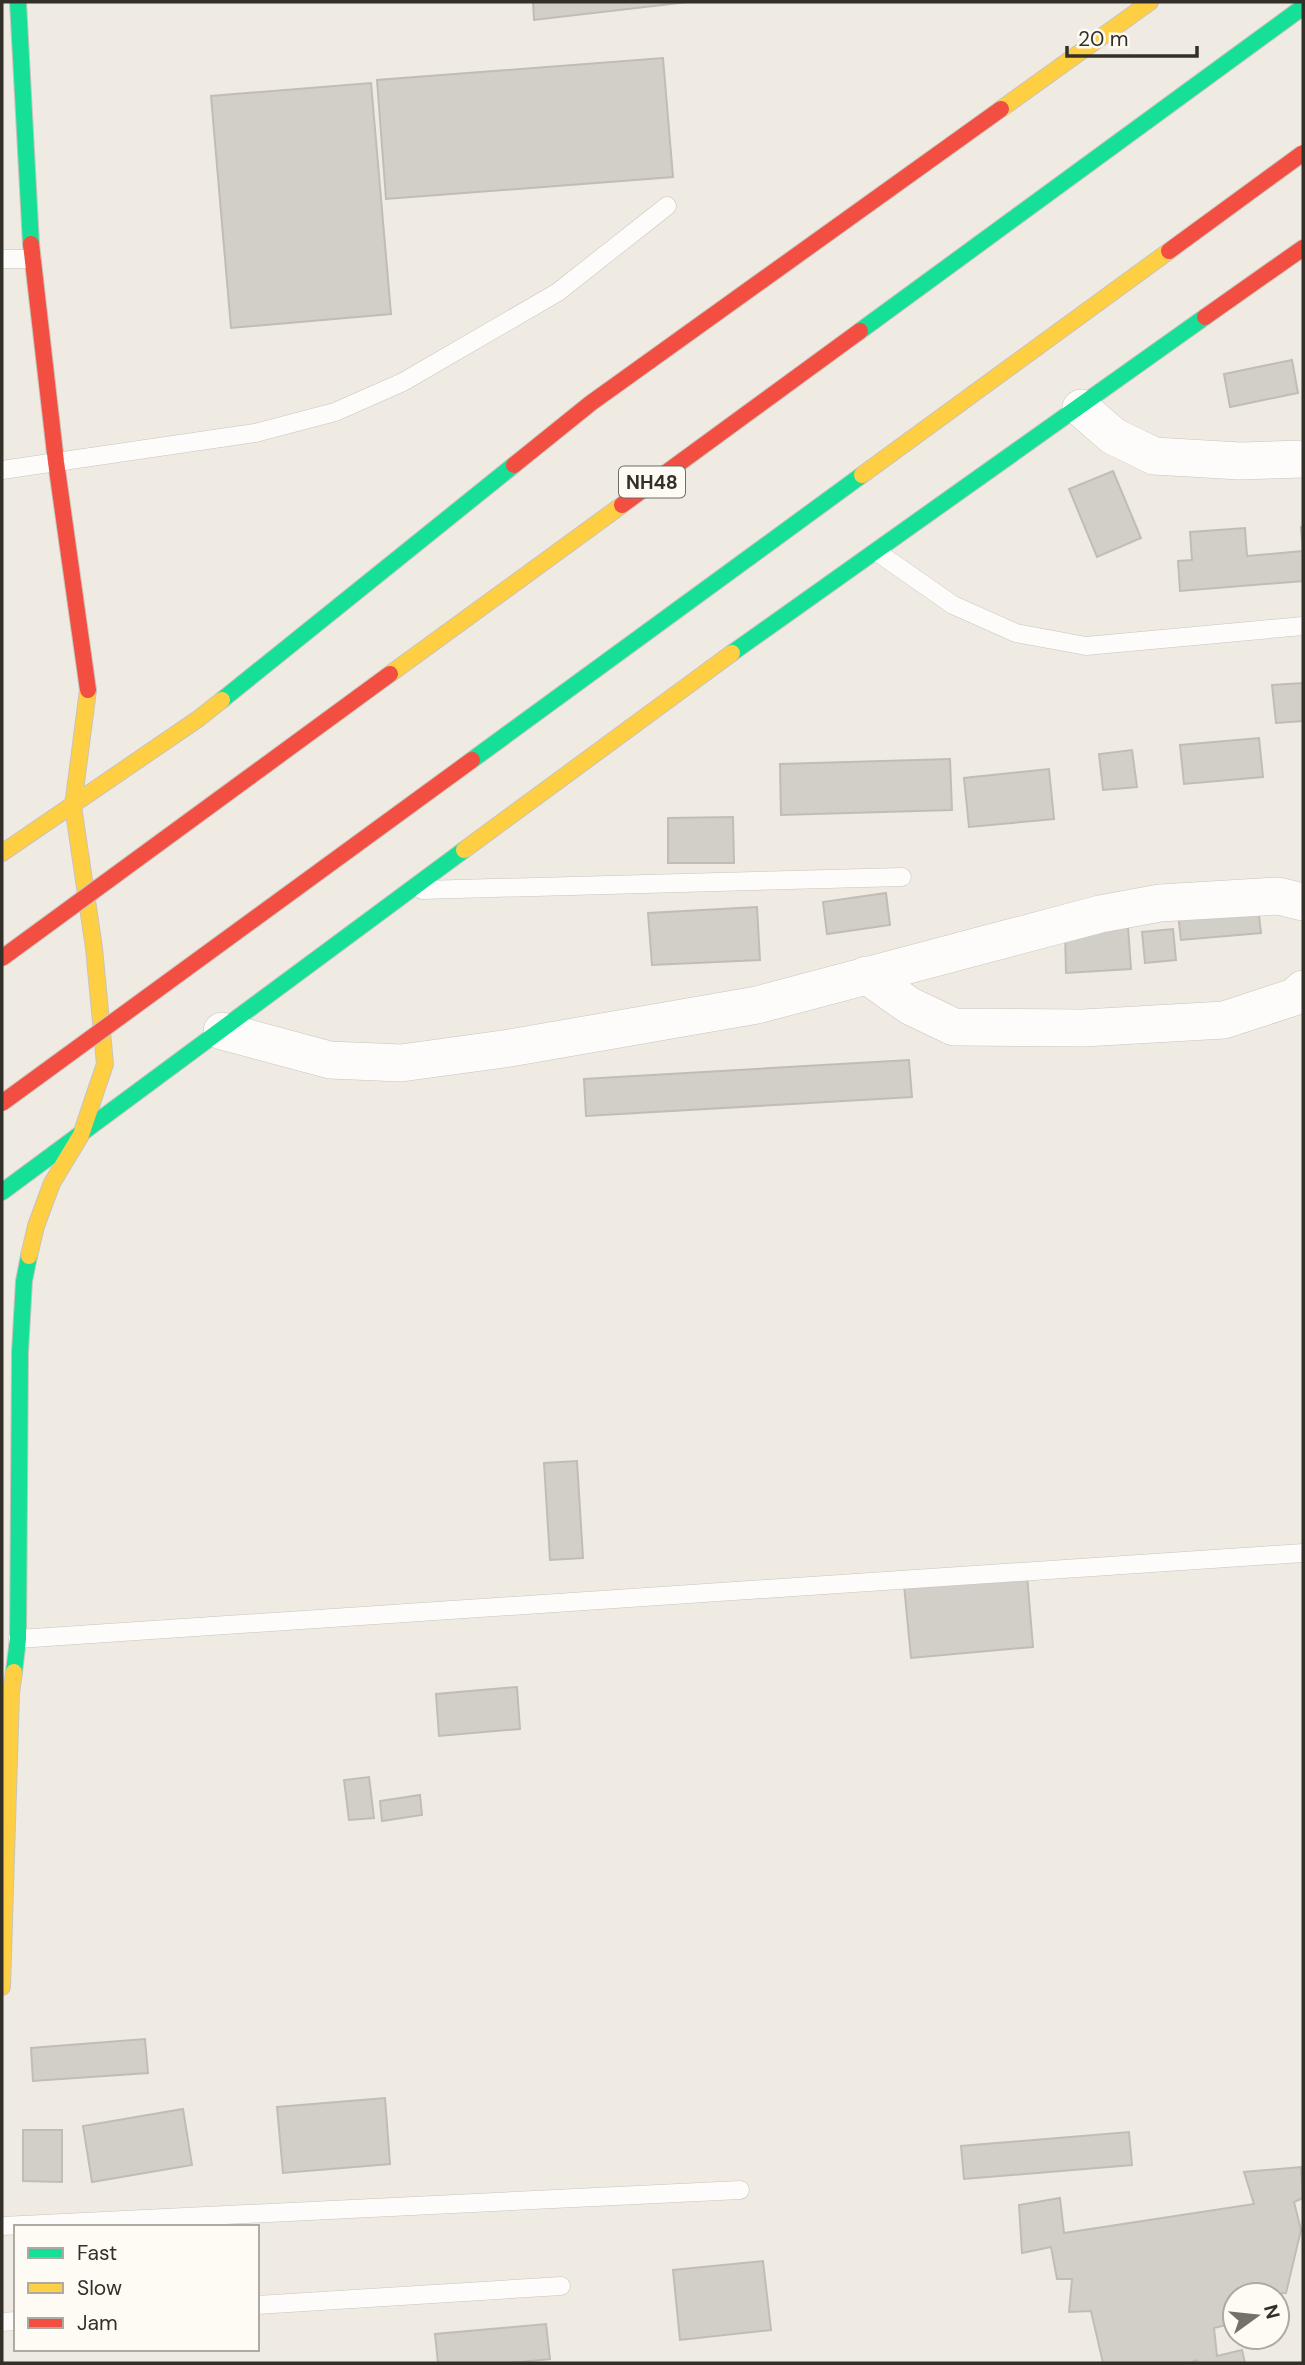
<svg xmlns="http://www.w3.org/2000/svg" width="1305" height="2365" font-family="'DM Sans',sans-serif">
	<style>
		.building { fill: #d2cfc8; stroke: #c1bdb6; stroke-width: 2 }
		.lines { fill: none; stroke-linecap: round; stroke-linejoin: round }
		.lane-casing { stroke: #c8c4bd; stroke-width: 19 }
		.street-casing { stroke: #c8c4bd; stroke-width: 38 }
		.fast-casing { stroke: #c8c4bd; stroke-width: 18 }
		.slow-casing { stroke: #c8c4bd; stroke-width: 18 }
		.jam-casing { stroke: #c8c4bd; stroke-width: 18 }
		.lane { stroke: #fdfcfb; stroke-width: 18 }
		.street { stroke: #fdfcfb; stroke-width: 37 }
		.fast { stroke: #16e098; stroke-width: 16 }
		.slow { stroke: #ffcf43; stroke-width: 16 }
		.jam { stroke: #f24e42; stroke-width: 16 }
		.fast-bridge-casing { stroke: #c8c4bd; stroke-width: 18; stroke-linecap: butt }
		.slow-bridge-casing { stroke: #c8c4bd; stroke-width: 18; stroke-linecap: butt }
		.jam-bridge-casing { stroke: #c8c4bd; stroke-width: 18; stroke-linecap: butt }
		.fast-bridge { stroke: #16e098; stroke-width: 16 }
		.slow-bridge { stroke: #ffcf43; stroke-width: 16 }
		.jam-bridge { stroke: #f24e42; stroke-width: 16 }
		.labels { text-anchor: middle; dominant-baseline: central; stroke-width: 5; stroke-linejoin: round; paint-order: stroke }
		.shield { fill: #fefaf4; stroke: #706d67; stroke-width: 2 }
		.shield-label { font-size: 19px; font-weight: bold; fill: #33302a }
	</style>
	<rect width="100%" height="100%" fill="#efebe2"/>
	<!-- building -->
	<path class="building" d="M533 2H688L534 20Z
		M663 58 673 177 386 199 377 80Z
		M371 83 391 314 231 328 211 96Z
		M1292 360 1298 393 1230 407 1224 374Z
		M1113 471 1141 538 1097 557 1069 489Z
		M1301 527H1303V581L1180 591 1178 561 1192 560 1190 532 1245 528 1247 556 1303 551Z
		M1303 683V721L1276 723 1272 685Z
		M1259 738 1263 777 1184 784 1180 745Z
		M1132 750 1137 787 1103 790 1099 754Z
		M950 759 952 810 781 815 780 764Z
		M1049 769 1054 819 969 827 964 778Z
		M733 817 734 863H668V818Z
		M886 893 890 925 827 934 823 902Z
		M757 907 760 960 652 965 648 913Z
		M1258 907 1261 933 1181 940 1178 914Z
		M1128 927 1131 969 1066 973 1065 930Z
		M1173 929 1176 960 1145 963 1142 932Z
		M909 1060 912 1097 586 1116 584 1079Z
		M577 1461 583 1558 550 1560 544 1463Z
		M1027 1575 1033 1647 911 1658 904 1585Z
		M517 1687 520 1729 439 1736 436 1694Z
		M369 1777 374 1818 349 1820 344 1780Z
		M420 1795 422 1815 382 1821 380 1801Z
		M145 2039 148 2073 33 2081 31 2048Z
		M385 2098 390 2164 283 2173 277 2107Z
		M183 2109 192 2165 92 2182 83 2126Z
		M23 2130H62V2182L23 2181Z
		M1129 2132 1132 2165 964 2179 961 2146Z
		M1301 2167 1303 2198 1294 2202 1301 2230 1286 2293 1235 2295V2323L1214 2328 1217 2356 1242 2350 1245 2363H1198L1197 2360 1190 2363H1103L1091 2311 1069 2312 1072 2279H1057L1051 2247 1022 2253 1019 2205 1060 2198 1064 2233 1254 2204 1244 2172Z
		M763 2261 771 2330 680 2340 673 2270Z
		M546 2324 550 2359 510 2363H438L435 2334Z"/>
	<g class="lines">
		<defs>
			<path id="lane" d="M2 259H32
				M2 470 255 433 335 412 403 382 558 292 667 206
				M877 552 953 605 1016 633 1086 646 1303 626
				M422 890 902 877
				M18 1639 1303 1553
				M2 2226 740 2190
				M257 2305 561 2286
				M2 2322 16 2321"/>
			<path id="street" d="M1081 408 1113 436 1154 456 1240 461 1303 459
				M866 975 910 1006 954 1027 1084 1028 1224 1020 1294 997 1303 989
				M222 1031 330 1060 401 1063 510 1048 757 1005 1100 914 1160 903 1278 896 1303 902"/>
			<path id="fast" d="M18 2 31 244
				M732 653 1205 317
				M222 700 514 465
				M2 1192 464 850
				M14 1672 18 1639 20 1352 24 1281 29 1256"/>
			<path id="slow" d="M1001 109 1150 2
				M464 850 732 653
				M2 853 198 719 222 700
				M29 1256 36 1226 52 1183 81 1135 105 1064 94 948 73 806 88 690
				M2 1987 11 1693 14 1672"/>
			<path id="jam" d="M31 244 56 462 88 690
				M1205 317 1303 248
				M514 465 591 403 1001 109"/>
		</defs>
		<!-- lane casing -->
		<use href="#lane" class="lane-casing"/>
		<!-- street casing -->
		<use href="#street" class="street-casing"/>
		<!-- fast casing -->
		<use href="#fast" class="fast-casing"/>
		<!-- slow casing -->
		<use href="#slow" class="slow-casing"/>
		<!-- jam casing -->
		<use href="#jam" class="jam-casing"/>
		<!-- lane -->
		<use href="#lane" class="lane"/>
		<!-- street -->
		<use href="#street" class="street"/>
		<!-- fast -->
		<use href="#fast" class="fast"/>
		<!-- slow -->
		<use href="#slow" class="slow"/>
		<!-- jam -->
		<use href="#jam" class="jam"/>
		<defs>
			<path id="fast-bridge" d="M860 331 1303 7
				M472 760 862 475"/>
			<path id="slow-bridge" d="M862 475 1169 251
				M390 674 622 505"/>
			<path id="jam-bridge" d="M1169 251 1303 153
				M622 505 860 331
				M2 958 390 674
				M2 1103 472 760"/>
		</defs>
		<!-- fast-bridge casing -->
		<use href="#fast-bridge" class="fast-bridge-casing"/>
		<!-- slow-bridge casing -->
		<use href="#slow-bridge" class="slow-bridge-casing"/>
		<!-- jam-bridge casing -->
		<use href="#jam-bridge" class="jam-bridge-casing"/>
		<!-- fast-bridge -->
		<use href="#fast-bridge" class="fast-bridge"/>
		<!-- slow-bridge -->
		<use href="#slow-bridge" class="slow-bridge"/>
		<!-- jam-bridge -->
		<use href="#jam-bridge" class="jam-bridge"/>
	</g>
	<g class="labels">
		<!-- shield labels -->
		<rect class="shield" x="619" y="466.5" width="66" height="31" rx="5"/>
		<g class="shield-label">
			<text x="652" y="482">NH48</text>
		</g>
	</g>
	<!-- border -->
	<rect width="1305" height="2365" fill="none" stroke="#33302a" stroke-width="7"/>
	<!-- legend -->
	<rect x="14" y="2225" width="245" height="126" fill="#fefaf4" stroke="#ada9a3" stroke-width="2"/>
	<rect x="28" y="2248" width="35" height="10" fill="#16e098" stroke="#ada9a3" stroke-width="2"/>
	<text x="77" y="2260" font-size="21" fill="#33302a">Fast</text>
	<rect x="28" y="2283" width="35" height="10" fill="#ffcf43" stroke="#ada9a3" stroke-width="2"/>
	<text x="77" y="2295" font-size="21" fill="#33302a">Slow</text>
	<rect x="28" y="2318" width="35" height="10" fill="#f24e42" stroke="#ada9a3" stroke-width="2"/>
	<text x="77" y="2330" font-size="21" fill="#33302a">Jam</text>
	<!-- north arrow -->
	<g transform="translate(1256 2316) rotate(75)"><circle r="33" fill="#fefaf4" stroke="#ada9a3" stroke-width="2"/>
	<path d="M0-5L12 26L0 18L-12 26Z" fill="#75716a"/>
	<text y="-10" font-size="19" font-weight="bold" text-anchor="middle" fill="#33302a">N</text>
	</g>
	<!-- scale -->
	<path d="M1067 46v10h130v-10" fill="none" stroke="#33302a" stroke-width="3.5"/>
	<text x="1078" y="46" font-size="21" fill="#33302a" stroke="#fefaf4" stroke-width="5" paint-order="stroke">20 m</text>
</svg>
